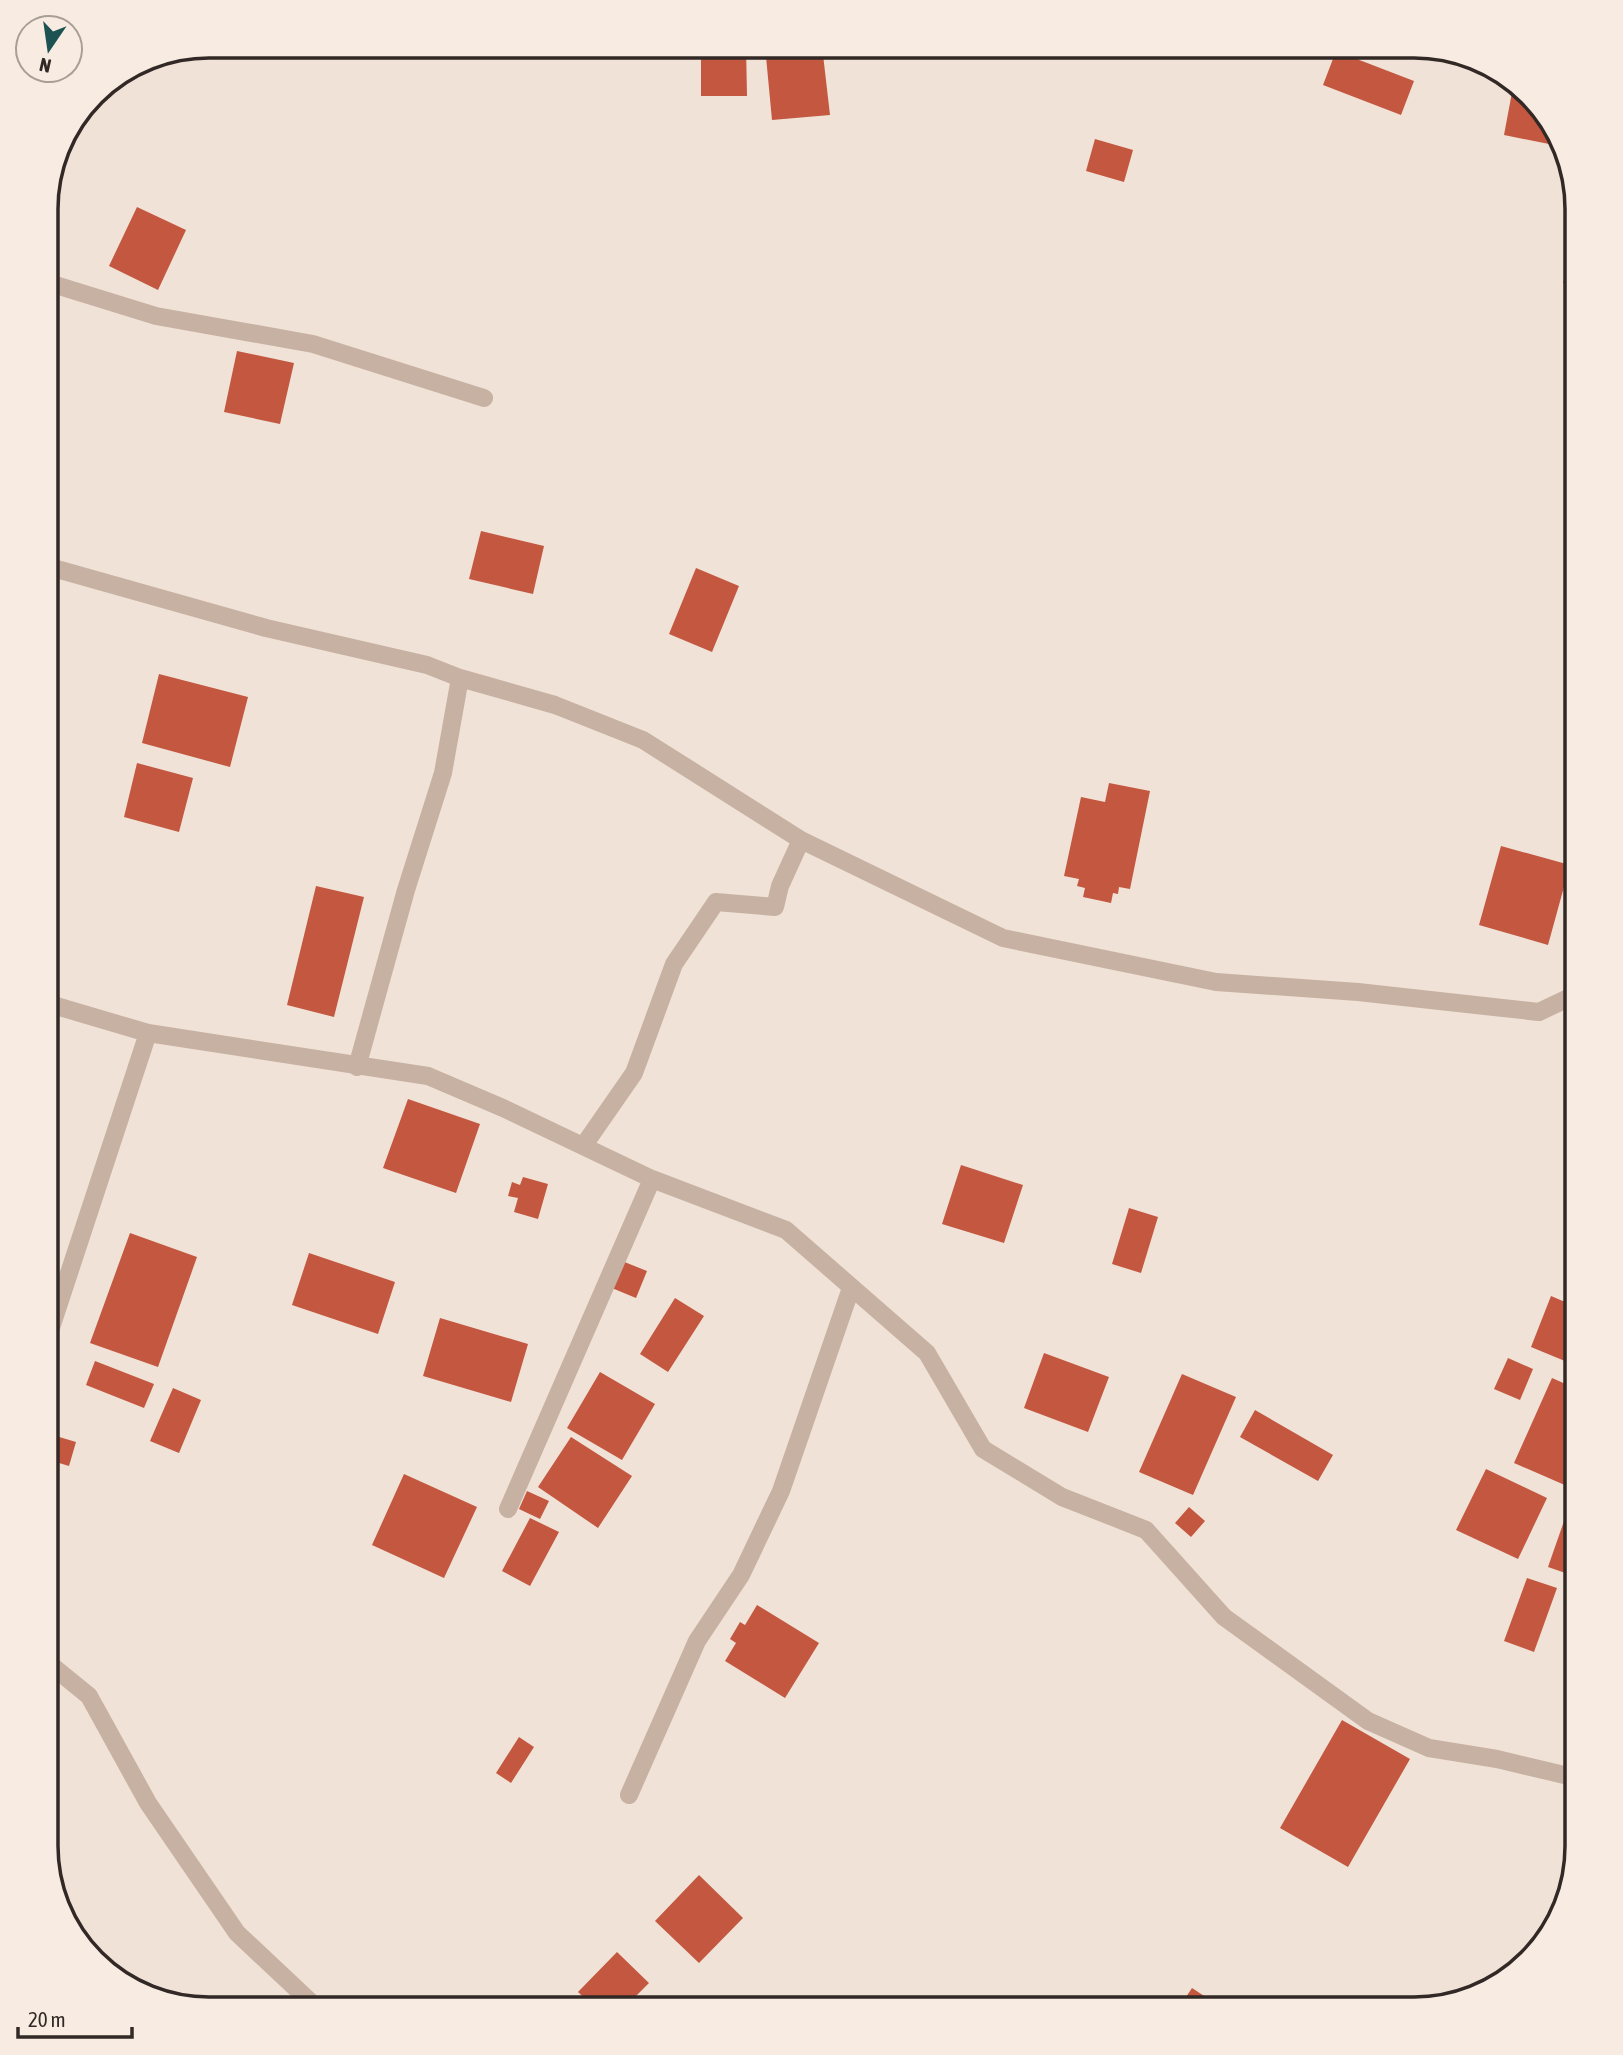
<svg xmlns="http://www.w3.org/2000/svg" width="1623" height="2055" font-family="'Asap Condensed',sans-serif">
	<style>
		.building { fill: #c35740 }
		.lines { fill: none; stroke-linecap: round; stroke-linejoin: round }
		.street { stroke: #c7b1a3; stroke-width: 18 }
		.rim { fill: none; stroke: #322825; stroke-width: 3.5 }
	</style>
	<rect width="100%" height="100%" fill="#f0e2d6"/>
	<!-- building -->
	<path class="building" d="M701 46H746L747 96H701Z
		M765 46H822L830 115 772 120Z
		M1336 51 1414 81 1401 115 1323 85Z
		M1513 87 1518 88 1550 118 1559 146 1504 135Z
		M1095 139 1133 150 1124 182 1086 171Z
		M137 207 186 230 158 290 109 266Z
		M1577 243V288L1563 283Z
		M237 351 294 363 280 424 224 412Z
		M481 531 544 546 533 594 469 579Z
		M696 568 739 586 712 652 669 634Z
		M159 674 248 697 230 767 142 743Z
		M137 763 193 778 179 832 124 817Z
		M1109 783 1150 791 1130 889 1119 887 1118 894 1113 893 1111 903 1083 897 1085 888 1077 886 1079 879 1064 876 1081 797 1105 802Z
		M1501 846 1570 865 1548 945 1479 925Z
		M316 886 364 897 334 1017 287 1005Z
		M408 1099 480 1124 456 1193 383 1168Z
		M961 1165 1023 1185 1004 1243 942 1224Z
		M523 1177 548 1184 538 1219 514 1212 518 1198 508 1196 512 1182 520 1185Z
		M1129 1208 1158 1217 1141 1273 1112 1264Z
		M130 1233 197 1257 158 1367 90 1343Z
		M309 1253 395 1282 378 1334 292 1305Z
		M617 1259 647 1271 636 1298 607 1286Z
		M1551 1296 1577 1307V1366L1531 1347Z
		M675 1298 704 1316 668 1372 640 1354Z
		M440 1318 528 1344 511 1402 423 1376Z
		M1044 1353 1109 1377 1088 1432 1024 1408Z
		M1508 1358 1533 1369 1520 1400 1494 1389Z
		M95 1361 154 1384 144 1408 86 1385Z
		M600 1372 655 1404 622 1460 567 1428Z
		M1182 1374 1236 1397 1193 1495 1139 1472Z
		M1552 1378 1577 1389V1462L1567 1486 1514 1463Z
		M173 1388 201 1400 179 1453 150 1441Z
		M1255 1410 1333 1455 1318 1481 1240 1437Z
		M46 1433 76 1442 69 1466 46 1459Z
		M571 1437 632 1476 598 1528 538 1487Z
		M1486 1469 1547 1498 1518 1559 1456 1530Z
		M404 1474 477 1507 444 1578 372 1545Z
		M527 1491 549 1501 540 1519 519 1509Z
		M1571 1501 1577 1504V1577L1548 1567Z
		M1189 1507 1205 1521 1191 1537 1175 1523Z
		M530 1518 559 1532 530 1586 502 1571Z
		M1527 1578 1557 1588 1534 1652 1504 1641Z
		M757 1605 819 1643 785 1698 725 1661 736 1643 730 1639 740 1622 745 1625Z
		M1342 1720 1410 1759 1348 1867 1280 1828Z
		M519 1737 534 1747 511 1783 496 1773Z
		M699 1875 743 1918 699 1963 655 1921Z
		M617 1952 649 1983 623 2009H596L578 1992Z
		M1192 1988 1224 2009H1178Z"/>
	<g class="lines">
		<!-- street -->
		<path class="street" d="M46 282 156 316 313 344 484 398
			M46 566 266 628 427 665 460 678 443 773 406 890 357 1067
			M460 678 555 705 643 740 801 840 1003 938 1216 982 1358 992 1539 1012 1577 994
			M46 1003 148 1033 428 1076 503 1108 652 1179 786 1230 927 1353 983 1449 1062 1497 1146 1530 1224 1617 1368 1721 1429 1748 1497 1759 1577 1778
			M584 1145 634 1073 674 964 716 902 775 907 780 886 801 840
			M46 1343 148 1033
			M508 1509 652 1179
			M46 1661 89 1696 148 1803 237 1933 318 2009
			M629 1795 697 1641 741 1575 781 1491 851 1288"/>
	</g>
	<!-- crop -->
	<path d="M0 0H1623V2055H0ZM209 58H1414A151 151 0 0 1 1565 209V1846A151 151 0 0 1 1414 1997H209A151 151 0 0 1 58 1846V209A151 151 0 0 1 209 58Z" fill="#f8ece2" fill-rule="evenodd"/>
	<path class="rim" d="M209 58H1414A151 151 0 0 1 1565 209V1846A151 151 0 0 1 1414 1997H209A151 151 0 0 1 58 1846V209A151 151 0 0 1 209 58Z"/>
	<!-- north arrow -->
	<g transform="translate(49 49) rotate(193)"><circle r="33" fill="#f8ece2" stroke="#a99e96" stroke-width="2"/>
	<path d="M0-5L12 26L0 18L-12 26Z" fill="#1c5252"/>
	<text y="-10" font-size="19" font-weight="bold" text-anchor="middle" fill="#322825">N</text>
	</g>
	<!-- scale -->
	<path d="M18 2027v10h114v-10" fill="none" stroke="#322825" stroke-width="3.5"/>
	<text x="28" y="2027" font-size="21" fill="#322825" stroke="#f8ece2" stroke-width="5" paint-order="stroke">20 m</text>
</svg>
